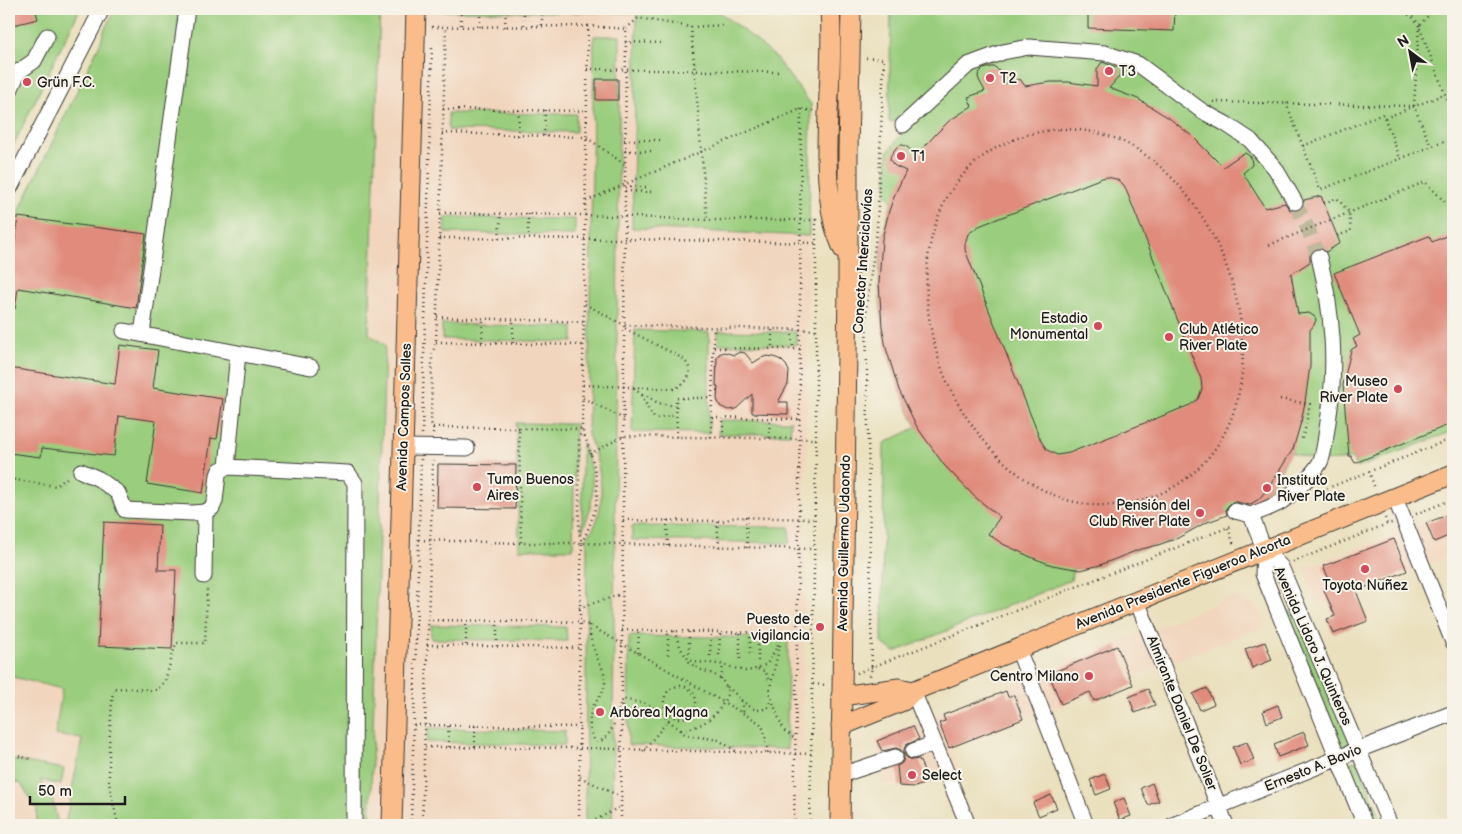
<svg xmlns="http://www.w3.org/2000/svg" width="1462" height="834" font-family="'Balsamiq Sans',sans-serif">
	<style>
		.built { fill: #f1d5bd }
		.green { fill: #9acd7d; stroke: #5b744c }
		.building { fill: #e08b7c; fill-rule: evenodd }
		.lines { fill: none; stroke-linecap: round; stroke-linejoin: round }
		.minor-tunnel { stroke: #c1b99d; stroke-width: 15; stroke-dasharray: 15 8; stroke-linecap: butt }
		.minor-casing { stroke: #3b3934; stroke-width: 17 }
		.major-casing { stroke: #3b3934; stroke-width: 21 }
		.path { stroke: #3b3934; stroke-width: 2.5; stroke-dasharray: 1 4; stroke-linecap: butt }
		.minor { stroke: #fff; stroke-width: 15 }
		.major { stroke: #f9bc8a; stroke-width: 19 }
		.poi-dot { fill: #d1495b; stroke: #f7f3e8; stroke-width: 2 }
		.labels { text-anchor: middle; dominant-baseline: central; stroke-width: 4; stroke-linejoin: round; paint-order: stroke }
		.poi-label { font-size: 14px; fill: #1c1c1c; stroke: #f7f3e8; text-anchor: start }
		.street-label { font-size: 14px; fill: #1c1c1c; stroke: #f7f3e8 }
	</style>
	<rect width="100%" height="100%" fill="#f7f3e8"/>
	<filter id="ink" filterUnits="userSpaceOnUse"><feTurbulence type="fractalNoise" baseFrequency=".02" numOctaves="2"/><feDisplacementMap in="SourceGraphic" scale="10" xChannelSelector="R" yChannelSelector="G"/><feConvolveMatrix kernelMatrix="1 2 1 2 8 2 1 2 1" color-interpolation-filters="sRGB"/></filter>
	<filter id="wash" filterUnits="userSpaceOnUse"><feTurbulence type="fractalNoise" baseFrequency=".0096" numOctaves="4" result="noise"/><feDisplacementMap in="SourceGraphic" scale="20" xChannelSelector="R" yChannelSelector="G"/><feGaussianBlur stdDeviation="1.12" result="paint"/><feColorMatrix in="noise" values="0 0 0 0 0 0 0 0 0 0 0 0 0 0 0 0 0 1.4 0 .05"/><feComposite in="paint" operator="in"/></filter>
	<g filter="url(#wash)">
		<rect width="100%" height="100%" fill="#eae0bd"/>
		<!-- built -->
		<path class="built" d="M380 9H708L717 10 763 47 779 61 811 104 801 825H370L385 345 369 334Z
			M1453 513V555L1319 607 1304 568Z
			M1235 596 1258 607 1265 626 950 748 959 771 915 787 881 784 875 739Z
			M9 676 62 689 55 735 82 739 65 825H9Z"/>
		<!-- green -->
		<path class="green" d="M9 9H80L9 154Z
			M116 9H380L369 334 385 345 370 825H65L82 739 55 735 62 689 9 676V232L101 41 105 28Z
			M438 9H710L716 10 752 37 774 56 811 104 809 236 632 228 637 13 439 11Z
			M891 9H1453V431L1357 468 1352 458C1330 463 1311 461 1290 452 1282 468 1273 488 1258 499 1243 511 1223 515 1206 523 1193 529 1181 537 1168 542 1158 545 1148 547 1138 550 1116 557 1096 571 1073 569L1071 580 895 652 882 643 884 443 917 427C880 357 867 277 892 201L886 195 888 152 906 128 900 121 889 122Z
			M594 36H620L612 825H585L587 537C591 531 595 526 597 520 606 492 599 461 588 435Z
			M448 113 576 114V132L448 130Z
			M446 217 575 219V235L445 233Z
			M442 324 573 327V342L442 339Z
			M635 330 709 332V433L632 432Z
			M718 331 796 332V345L718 344Z
			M719 420 791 421 790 434H718Z
			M516 423 575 424 573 549H519Z
			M582 442C595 474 597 499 582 531Z
			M632 526 789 527 790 543 632 540Z
			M1295 609 1352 746 1343 748 1287 613Z
			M431 625 566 627 567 641 431 639Z
			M629 636 788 638 787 749 628 745Z
			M428 728 565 731V745L427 742Z
			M9 759 64 769 61 785 40 780 53 801 58 825H36L37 809 21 784 9 780Z
			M1357 760 1384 825H1373L1348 764Z"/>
		<g id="blocks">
			<!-- building -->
			<path class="building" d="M9 9H35L38 19 9 26Z
				M1088 9H1175L1174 31 1088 28Z
				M1102 62 1121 69 1119 77 1109 88 1138 99 1169 118 1193 137 1223 167 1242 154 1245 153 1251 157 1252 165 1243 173 1265 208 1285 203 1290 210 1296 211 1303 207 1304 200 1321 196 1340 243 1326 252 1321 248 1313 250 1310 255V262L1291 274 1298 314 1309 313 1315 317 1316 320 1314 325 1310 330V366L1305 402 1301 422 1293 449 1269 487 1259 499 1249 505 1237 502H1232L1226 508 1227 515 1205 523 1178 538 1158 545 1138 550 1100 565 1081 570 1052 565 1033 558 1003 544 988 534 1000 517 975 497 944 465 917 427 899 390 886 348 882 326 879 283 882 239 889 211 895 194 906 171 895 166 892 163 890 159 891 155 896 148 900 145H903L907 147 917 155 936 134 949 121 972 106 968 97 985 91 979 80 978 76 979 73 983 69 991 67H995L1000 72 1003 84 1020 79 1025 86 1050 82H1068L1097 86V69ZM1107 177 1116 179 1122 183 1125 187 1201 379 1202 389 1198 399 1190 405 1069 453 1057 455 1047 450 1041 441 965 250V244L968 234 979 226 1102 178Z
				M596 79H618V100H596Z
				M18 217 146 234 136 308 18 288 15 309 9 308V263H12Z
				M1453 233V423L1355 463 1351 456H1349L1343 385 1351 350 1357 346 1353 339 1360 335 1334 273 1429 236 1432 242Z
				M120 345 158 350 153 388 223 399 217 439 211 438 203 493 147 484 156 421 119 416 114 456 42 448 41 457 9 453V368L115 384Z
				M724 352 734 355 740 352 745 353 753 363 761 358 767 356 774 357 781 360 786 365 789 371 788 384 778 402H788V414L752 413V394L736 409 728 410 720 406 717 399 718 386H716L717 358 719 354Z
				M438 464 516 465 515 509 437 508Z
				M1453 513V534L1434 542 1426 523Z
				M104 522 160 525 158 570H176L172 649 98 646Z
				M1394 539 1407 571 1356 591 1368 621 1333 634 1327 619 1335 616 1324 590 1332 586 1323 566Z
				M1265 642 1272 660 1252 668 1245 649Z
				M1117 646 1133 685 1094 701 1090 692 1061 704 1049 674Z
				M1207 688 1214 704 1200 710 1193 694Z
				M1148 689 1155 705 1135 713 1129 697Z
				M1006 691 1008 697 1014 695 1023 719 949 748 939 723 945 721 943 715Z
				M1278 705 1282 717 1267 723 1263 711Z
				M913 726 919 739 906 745 904 749V754L907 758 911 760 919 759 929 782 915 787 899 786 897 766 902 763 904 758V754L901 750 896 748 882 751 877 741Z
				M1304 732 1309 745 1278 757 1274 744Z
				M1247 742 1254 760 1240 765 1233 747Z
				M1105 774 1111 789 1096 795 1090 780Z
				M1152 783 1159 801 1148 805 1141 788Z
				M1051 795 1057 808 1039 816 1033 803Z
				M1124 798 1131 816 1120 820 1113 803Z"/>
		</g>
	</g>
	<g filter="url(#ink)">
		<use href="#blocks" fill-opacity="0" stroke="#3b3934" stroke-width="1"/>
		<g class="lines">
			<!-- minor-tunnel -->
			<path class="minor-tunnel" d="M1295 202 1308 229 1319 257"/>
			<defs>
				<path id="minor" d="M9 93 18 72 34 61 47 36
					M903 125 968 65 1003 52 1029 47 1105 53 1138 64 1202 111 1226 124 1250 140 1275 168 1295 202
					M9 190 102 9
					M1319 257C1333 314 1337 364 1328 422 1326 434 1325 449 1321 460 1317 471 1289 498 1279 503 1270 508 1260 511 1251 515L1264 549 1281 567 1390 825
					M124 331 238 353
					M142 334 187 9
					M311 367 238 353 227 467 348 473 355 483 354 825
					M403 447 467 448
					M81 471 99 479 118 493 125 510 192 513 205 512 212 508 215 501 218 475 220 470 227 467
					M1395 498 1453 642
					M1235 511 1251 515
					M1264 549 1263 574 1365 825
					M204 576 205 512
					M1137 601 1226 825
					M1018 649 1086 825
					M913 691 968 825
					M913 751 933 744
					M841 775 895 757
					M1173 825 1358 750 1453 713"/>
				<path id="major" d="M830 9C835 80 818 153 834 224 836 233 840 241 843 249
					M841 696 899 688 913 691
					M841 726 903 701 913 691 1453 474
					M392 825 416 9
					M840 825 848 286V150L851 9"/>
			</defs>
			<!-- minor casing -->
			<use href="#minor" class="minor-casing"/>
			<!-- major casing -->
			<use href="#major" class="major-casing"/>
			<!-- path -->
			<path class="path" d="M461 9V26
				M524 9V26
				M542 9V27
				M1400 9C1408 16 1414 15 1419 26L1414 106
				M1434 9 1419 26 1453 115
				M432 27 588 26
				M480 27V9
				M505 27 506 9
				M691 27 707 220
				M626 29 638 18 691 27 723 25
				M625 42 663 43
				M866 58 884 59 877 229 866 310 872 668 870 676
				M587 69 779 72
				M1213 102 1414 106 1431 147
				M1286 103 1320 190 1453 138
				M443 109 587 111
				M1385 118 1445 94
				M1060 129C1086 129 1111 134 1133 147 1235 206 1291 396 1188 477 1167 494 1140 503 1112 505 1068 508 1031 488 1000 458 976 434 955 404 943 372 904 267 931 141 1060 129Z
				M442 133 586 137 624 164
				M518 136 519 110
				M544 136 545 110
				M624 140H661
				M1303 146 1383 114 1400 158
				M625 151H651
				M625 187H649
				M625 191 654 192
				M586 201 801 109 813 111
				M1324 203 1337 198 1349 212 1351 231 1337 236
				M440 213 586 215 707 220H816
				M528 214V239
				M439 238 625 239 815 243
				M499 238 501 214
				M1269 245 1425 182 1453 210
				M585 304 624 325 816 330
				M437 317 585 322
				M772 330V348
				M792 330 793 349
				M436 342 584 345
				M482 342 483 319
				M513 343V320
				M714 348 800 349
				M583 385 674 389C689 383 696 370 682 358L624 328
				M634 388 642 395 649 411 655 419 676 415
				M642 395 647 396 658 403 676 406
				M583 398 624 419
				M1280 399 1310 404 1305 429 1301 441
				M712 417 799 419
				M433 427 519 428
				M422 434 432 47
				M433 434V427L431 423 432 355 436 342 446 27
				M677 437 676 398H712
				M711 437 714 329
				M723 437V417
				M769 438 770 418
				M590 454 623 436 816 439
				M1369 471 1375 489
				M9 479 56 486 68 477
				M1313 494 1453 438
				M1416 514 1453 499
				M746 517 747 548
				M1385 518 1387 524 1392 523
				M623 520 722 521 736 517 813 519
				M667 520 668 546
				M717 521 719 547
				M1228 528 1234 545
				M419 540 521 543
				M582 543C589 527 598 508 597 490 597 469 589 448 582 429L519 428 521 543H582L814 549
				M1293 562 1387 524
				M579 608 622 594
				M427 620 580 622 589 625 760 723 764 730 768 753
				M589 625C590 635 591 644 595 652 598 662 606 671 605 682 605 692 597 698 593 707 588 717 589 731 595 741L598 742C614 737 617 712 622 699L646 704 655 708 662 713 668 720 686 735 719 740 737 752
				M622 630 813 634
				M674 631 681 649 688 659 695 662 720 664 745 671 753 670 767 664 777 647 782 633
				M427 645 579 648
				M466 645V621
				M780 645 769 692 781 724 785 731 794 738
				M497 646V621
				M638 653 639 630
				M689 653V632
				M750 653V633
				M668 655V632
				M719 655 720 632
				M710 656 711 632
				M740 659V633
				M758 661V633
				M758 669 766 672 769 682
				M857 673 1234 525
				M721 679 723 665
				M813 684 826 685
				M664 702a16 16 0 1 1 32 0a16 16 0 1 1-32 0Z
				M727 687C736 694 744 700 743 713
				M741 700C750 707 757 714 768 707L770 703V698
				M414 725 580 727
				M448 726 449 747
				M475 726V747
				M681 730C704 727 720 715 728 692 721 667 699 676 689 661
				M425 747 580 748 811 754
				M643 751 672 716
				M9 754 31 759
				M580 777 621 797
				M118 825 109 783V746L113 688 157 690 165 681 176 643H205L207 588
				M411 825 421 459
				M422 825 433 460
				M579 825C580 731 578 637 582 543L579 532V439L582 429 588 26 626 29 621 825
				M587 825 621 806
				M794 825 799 519 801 109
				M810 825 816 439V219"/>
			<!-- minor -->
			<use href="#minor" class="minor"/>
			<!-- major -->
			<use href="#major" class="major"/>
		</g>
	</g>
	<!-- markers -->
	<g class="poi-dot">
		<circle cx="1109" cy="71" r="5"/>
		<circle cx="990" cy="78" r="5"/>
		<circle cx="27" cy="82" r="5"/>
		<circle cx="901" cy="156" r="5"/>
		<circle cx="1098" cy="326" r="5"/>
		<circle cx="1169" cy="337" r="5"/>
		<circle cx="1398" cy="389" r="5"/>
		<circle cx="477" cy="487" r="5"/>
		<circle cx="1267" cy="488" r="5"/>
		<circle cx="1200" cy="513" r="5"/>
		<circle cx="1365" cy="569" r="5"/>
		<circle cx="820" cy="627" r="5"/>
		<circle cx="1089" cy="676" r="5"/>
		<circle cx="600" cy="712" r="5"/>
		<circle cx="912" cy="775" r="5"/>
	</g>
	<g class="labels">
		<!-- poi labels -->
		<g class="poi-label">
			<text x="1119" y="71">T3</text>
			<text x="1000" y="78">T2</text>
			<text x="37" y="82">Grün F.C.</text>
			<text x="911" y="156">T1</text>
			<text x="1088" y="318" text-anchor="end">Estadio<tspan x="1088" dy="16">Monumental</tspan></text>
			<text x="1179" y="329">Club Atlético<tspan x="1179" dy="16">River Plate</tspan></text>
			<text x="1388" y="381" text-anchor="end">Museo<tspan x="1388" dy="16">River Plate</tspan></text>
			<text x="487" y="479">Tumo Buenos<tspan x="487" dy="16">Aires</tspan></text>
			<text x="1277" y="480">Instituto<tspan x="1277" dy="16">River Plate</tspan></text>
			<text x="1190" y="505" text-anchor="end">Pensión del<tspan x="1190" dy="16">Club River Plate</tspan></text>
			<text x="1365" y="585" text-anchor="middle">Toyota Nuñez</text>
			<text x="810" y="619" text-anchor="end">Puesto de<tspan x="810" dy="16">vigilancia</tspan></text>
			<text x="1079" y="676" text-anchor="end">Centro Milano</text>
			<text x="610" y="712">Arbórea Magna</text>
			<text x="922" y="775">Select</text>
		</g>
		<!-- street labels -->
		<g class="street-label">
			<text transform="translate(863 261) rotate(-86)">Conector Interciclovías</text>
			<text transform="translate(404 417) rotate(-88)">Avenida Campos Salles</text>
			<text transform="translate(844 543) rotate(-89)">Avenida Guillermo Udaondo</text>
			<text transform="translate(1183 582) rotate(-22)">Avenida Presidente Figueroa Alcorta</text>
			<text transform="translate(1313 646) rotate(66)">Avenida Lidoro J. Quinteros</text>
			<text transform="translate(1182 713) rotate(68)">Almirante Daniel De Solier</text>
			<text transform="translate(1313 768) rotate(-22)">Ernesto A. Bavio</text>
		</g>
	</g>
	<!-- margin -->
	<rect width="1462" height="834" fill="none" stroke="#f7f3e8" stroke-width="30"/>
	<!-- north arrow -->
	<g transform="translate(1410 52) rotate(328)" stroke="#f7f3e8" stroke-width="4" paint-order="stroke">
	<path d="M0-4L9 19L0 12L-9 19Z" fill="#1c1c1c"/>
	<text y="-8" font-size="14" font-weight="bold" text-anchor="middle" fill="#1c1c1c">N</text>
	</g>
	<!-- scale -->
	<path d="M30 796v8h95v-8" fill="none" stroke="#1c1c1c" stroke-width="2.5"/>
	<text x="38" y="796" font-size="15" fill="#1c1c1c" stroke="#f7f3e8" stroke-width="4" paint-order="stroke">50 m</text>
</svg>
